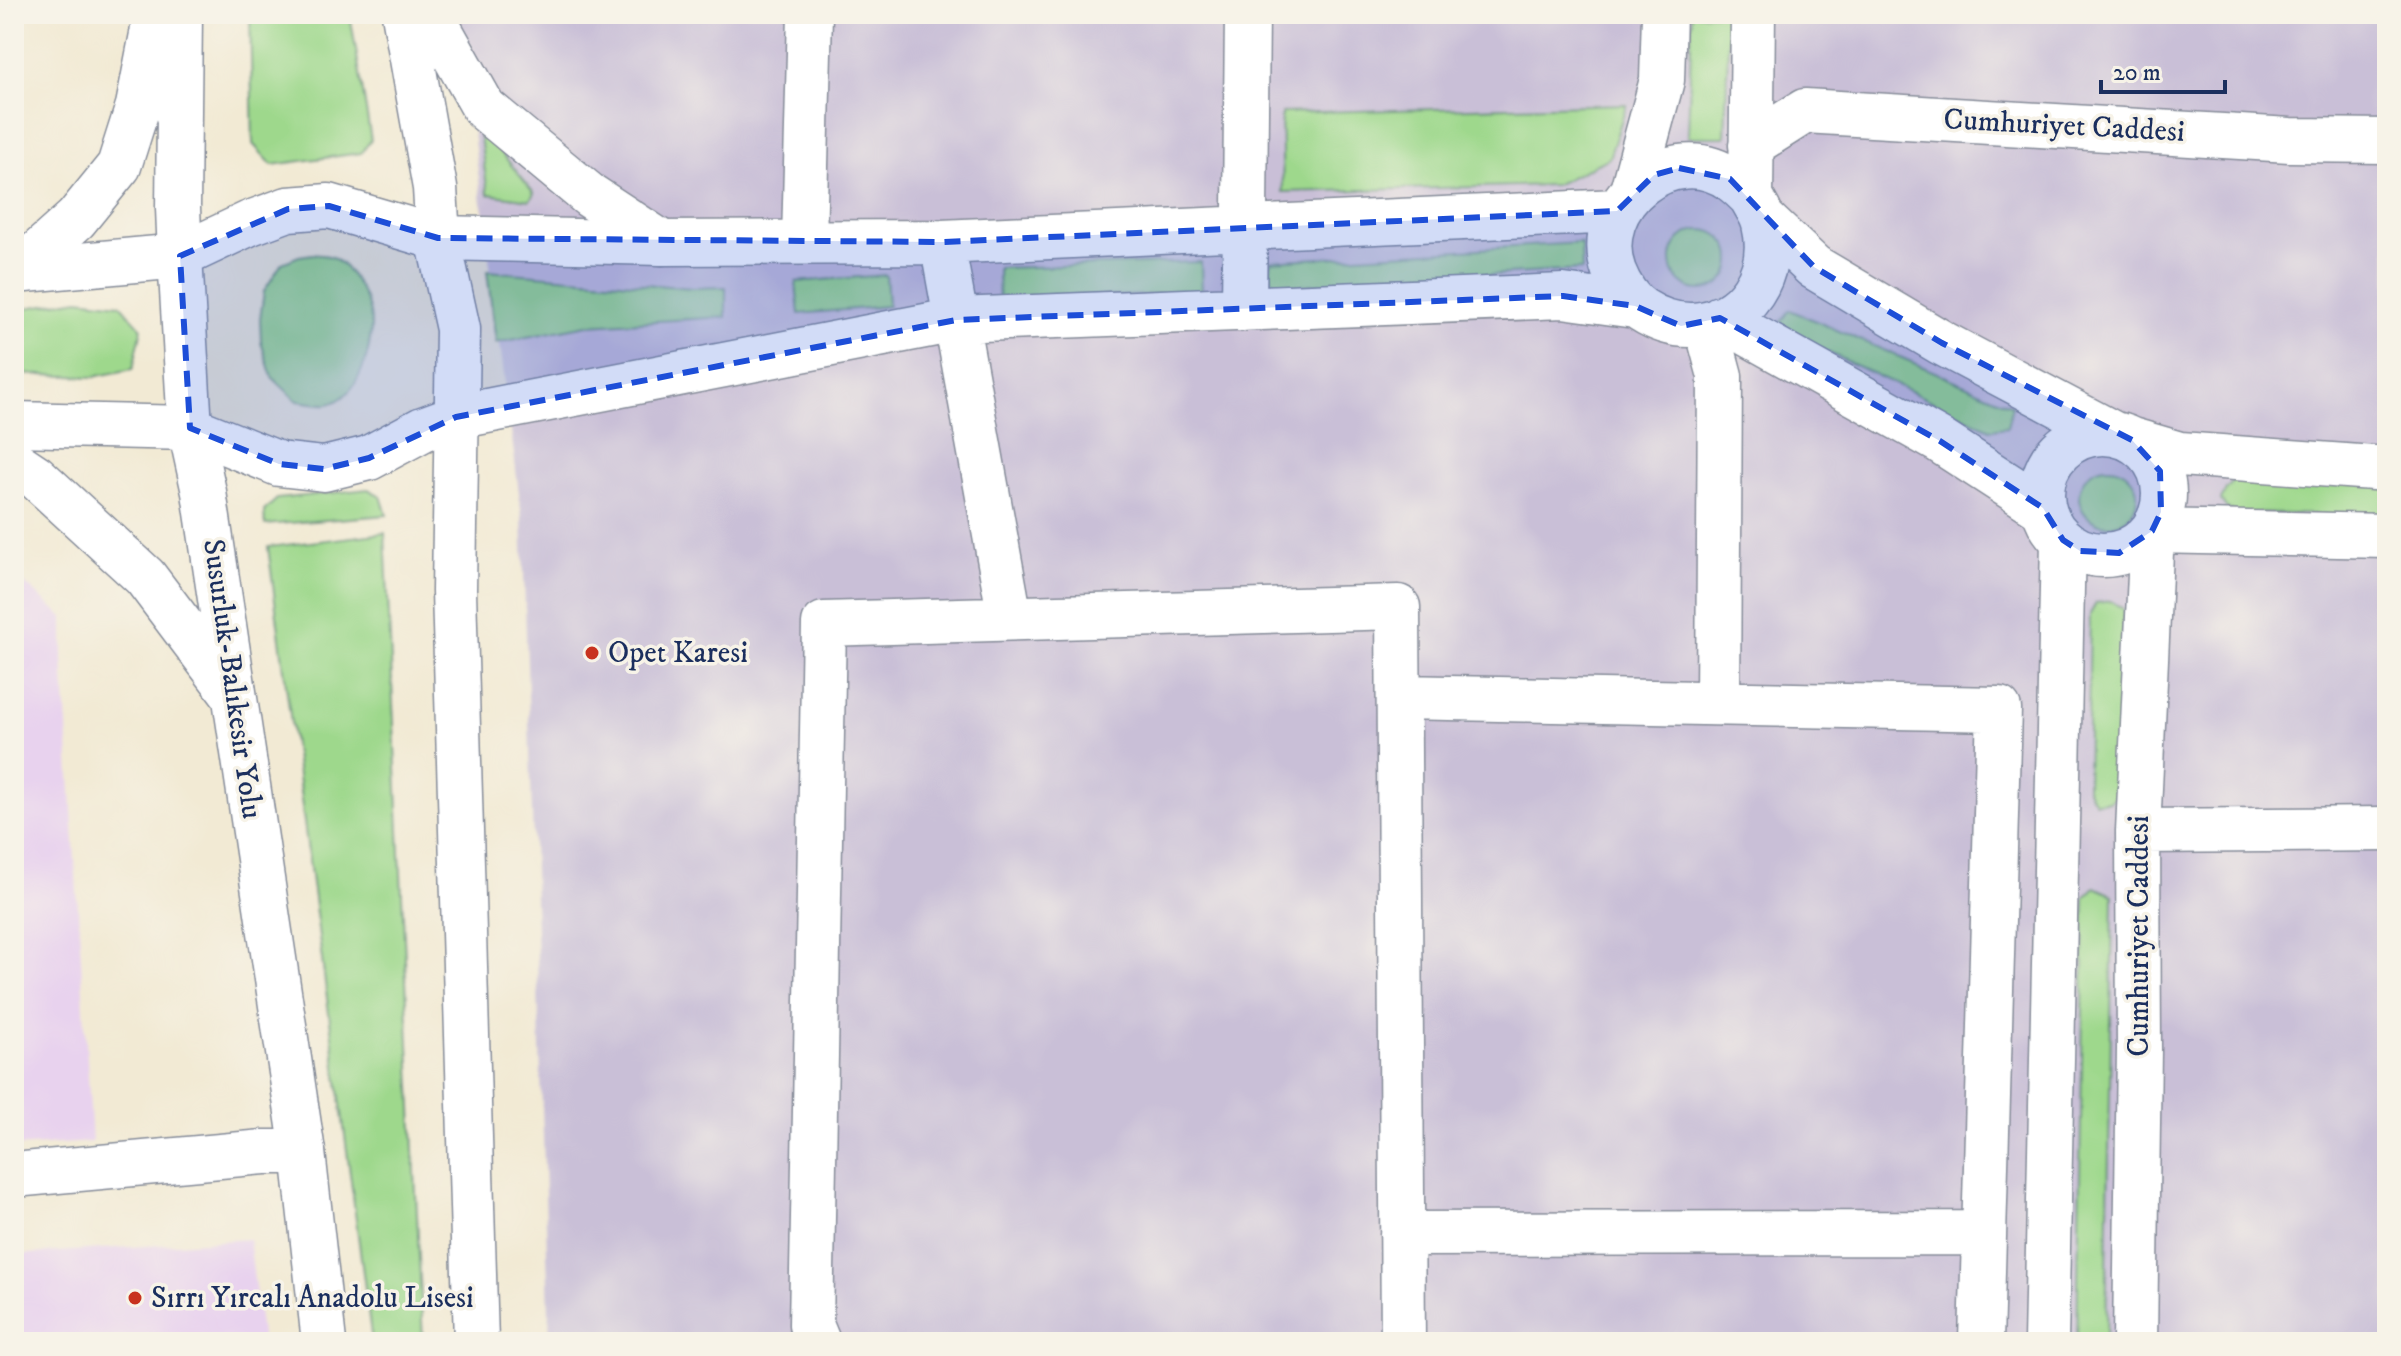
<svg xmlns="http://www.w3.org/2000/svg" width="2401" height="1356" font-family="'IM FELL DW Pica',serif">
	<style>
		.built { fill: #e8d2ee }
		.industrial { fill: #c9bfd7 }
		.green { fill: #9ed88c; stroke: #5c8475; stroke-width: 2 }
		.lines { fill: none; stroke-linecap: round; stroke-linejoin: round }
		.minor-casing { stroke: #868c99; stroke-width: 47 }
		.highway-casing { stroke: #868c99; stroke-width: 47 }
		.minor { stroke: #fff; stroke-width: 44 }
		.highway { stroke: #fff; stroke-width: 44 }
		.marked { fill: #1d4ed8; fill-opacity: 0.2; stroke: #1d4ed8; stroke-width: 6; stroke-dasharray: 16 10; stroke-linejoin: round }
		.poi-dot { fill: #c8321e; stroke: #f7f3e8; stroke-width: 3 }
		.labels { text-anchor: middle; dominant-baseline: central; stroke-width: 7; stroke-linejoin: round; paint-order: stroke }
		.street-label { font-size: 30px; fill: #1b2f5e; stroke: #f7f3e8 }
		.poi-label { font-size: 30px; fill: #1b2f5e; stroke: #f7f3e8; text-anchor: start }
	</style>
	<rect width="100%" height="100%" fill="#f7f3e8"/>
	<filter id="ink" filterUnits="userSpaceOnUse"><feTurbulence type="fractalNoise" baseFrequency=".0125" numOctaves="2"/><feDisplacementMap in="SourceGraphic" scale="16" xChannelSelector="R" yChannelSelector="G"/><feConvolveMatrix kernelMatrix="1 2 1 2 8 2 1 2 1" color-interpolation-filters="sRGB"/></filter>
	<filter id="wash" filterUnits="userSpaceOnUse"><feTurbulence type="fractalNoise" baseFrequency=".006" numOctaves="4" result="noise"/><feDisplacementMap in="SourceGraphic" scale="32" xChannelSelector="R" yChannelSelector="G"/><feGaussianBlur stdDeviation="1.8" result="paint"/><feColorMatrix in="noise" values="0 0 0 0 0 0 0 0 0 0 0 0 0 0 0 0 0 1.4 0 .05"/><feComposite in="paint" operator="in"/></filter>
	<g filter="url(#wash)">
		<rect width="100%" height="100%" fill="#f2ead4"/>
		<!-- built -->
		<path class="built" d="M14 574 63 617V659L92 1142 14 1147Z
			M249 1239 262 1342H14V1255Z"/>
		<!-- industrial -->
		<path class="industrial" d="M458 14H2387V1342H550L522 517Z"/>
		<!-- green -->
		<path class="green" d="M250 14H350L371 140 361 153 272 165 253 144Z
			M1692 14H1729L1725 137H1688Z
			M1627 104 1609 158 1555 185 1283 192 1281 113Z
			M487 135 534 193 530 200 488 194 480 137Z
			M1671 260a30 30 0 1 1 60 0a30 30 0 1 1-60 0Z
			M1581 243 1582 270 1272 287 1270 261Z
			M313 254C319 255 326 255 332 257 348 265 366 295 370 313 375 342 361 397 328 404 319 405 306 402 297 401L272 377 261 342 260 319 264 291 282 263 299 256Z
			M1201 262 1202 293 999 300 998 268Z
			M487 271 692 288 726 287V317L587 325 496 343Z
			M886 275 888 306 799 314 796 282Z
			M79 299 120 304 142 328 133 369 93 377 14 374V310Z
			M1790 310 2012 405 2007 427 1990 429 1787 333 1781 322Z
			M2079 496a29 29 0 1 1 58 0a29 29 0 1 1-58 0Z
			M2236 479 2387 481V516L2236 513 2227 509 2221 500 2226 489Z
			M368 489 381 496 387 515 265 525 264 511 277 499Z
			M385 533 423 1342H372L268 547Z
			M2111 601 2123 609 2120 791 2110 801 2095 802 2087 789 2090 614 2096 603Z
			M2095 887 2113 895 2106 1342H2077L2085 897Z"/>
	</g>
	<g filter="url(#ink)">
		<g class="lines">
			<defs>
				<path id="minor" d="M1751 145 1805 111 2290 140 2387 141
					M1632 191 1662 80 1664 14
					M1751 197C1745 191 1739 185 1732 180 1672 137 1589 203 1614 272 1620 287 1628 301 1642 310 1659 321 1675 326 1694 325 1746 321 1776 273 1764 224 1762 214 1755 205 1751 197L1753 14
					M1764 220 1814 267 1942 343 2112 433
					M804 241 810 14
					M942 242 1010 618
					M14 271 180 256 250 223 288 209 329 206 438 238 662 243 942 242 1617 211
					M1244 309 1247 14
					M1720 318 1940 441 2043 508
					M1706 324 1720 376 1718 703
					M14 424 190 428 279 464 324 469 369 458 423 429 456 417 956 320 1563 296 1635 306
					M2042 494a61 61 0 1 1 122 0a61 61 0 1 1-122 0Z
					M2132 440 2180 454 2387 469
					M1400 697 1999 709 1981 1342
					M2138 831 2387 829
					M14 1175 264 1152H303
					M1402 1234 1984 1233
					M818 1342 811 1325 824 624 1398 607 1403 1342
					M2046 1342 2063 540
					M2135 1342 2139 1049 2138 831 2152 531 2387 536"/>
				<path id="highway" d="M180 14 178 208 180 256 190 428 204 492 303 1152 324 1342
					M404 14 435 188 438 238 458 329 454 591 476 1342
					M431 14 484 108 589 195 662 243
					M19 270 76 219 119 166 138 106 156 14
					M14 462 35 476 145 577 231 691"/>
			</defs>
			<!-- minor casing -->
			<use href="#minor" class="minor-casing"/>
			<!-- highway casing -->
			<use href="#highway" class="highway-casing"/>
			<!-- minor -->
			<use href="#minor" class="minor"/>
			<!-- highway -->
			<use href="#highway" class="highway"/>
		</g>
	</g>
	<!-- marked area -->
	<path class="marked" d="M1679 168 1730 179 1814 267 1942 343 2132 440 2160 471 2161 512 2152 531 2119 553 2080 551 2063 540 2043 508 1940 441 1720 318 1681 326 1635 306 1563 296 956 320 456 417 369 458 324 469 279 464 190 428 180 256 288 209 329 206 438 238 942 242 1617 211 1654 175Z"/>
	<!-- markers -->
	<g class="poi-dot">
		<circle cx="592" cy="653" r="8"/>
		<circle cx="135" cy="1298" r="8"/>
	</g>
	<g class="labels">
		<!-- street labels -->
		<g class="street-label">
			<text transform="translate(2064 126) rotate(3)">Cumhuriyet Caddesi</text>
			<text transform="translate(232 679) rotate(82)">Susurluk-Balıkesir Yolu</text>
			<text transform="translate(2139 936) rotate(-90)">Cumhuriyet Caddesi</text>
		</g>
		<!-- poi labels -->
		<g class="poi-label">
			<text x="608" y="653">Opet Karesi</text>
			<text x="151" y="1298">Sırrı Yırcalı Anadolu Lisesi</text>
		</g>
	</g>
	<!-- margin -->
	<rect width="2401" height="1356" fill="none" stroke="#f7f3e8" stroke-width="48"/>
	<!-- scale -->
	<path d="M2101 80v12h124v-12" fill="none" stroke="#1b2f5e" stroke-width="4"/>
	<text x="2113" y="80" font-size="24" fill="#1b2f5e" stroke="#f7f3e8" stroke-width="6" paint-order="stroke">20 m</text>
</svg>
